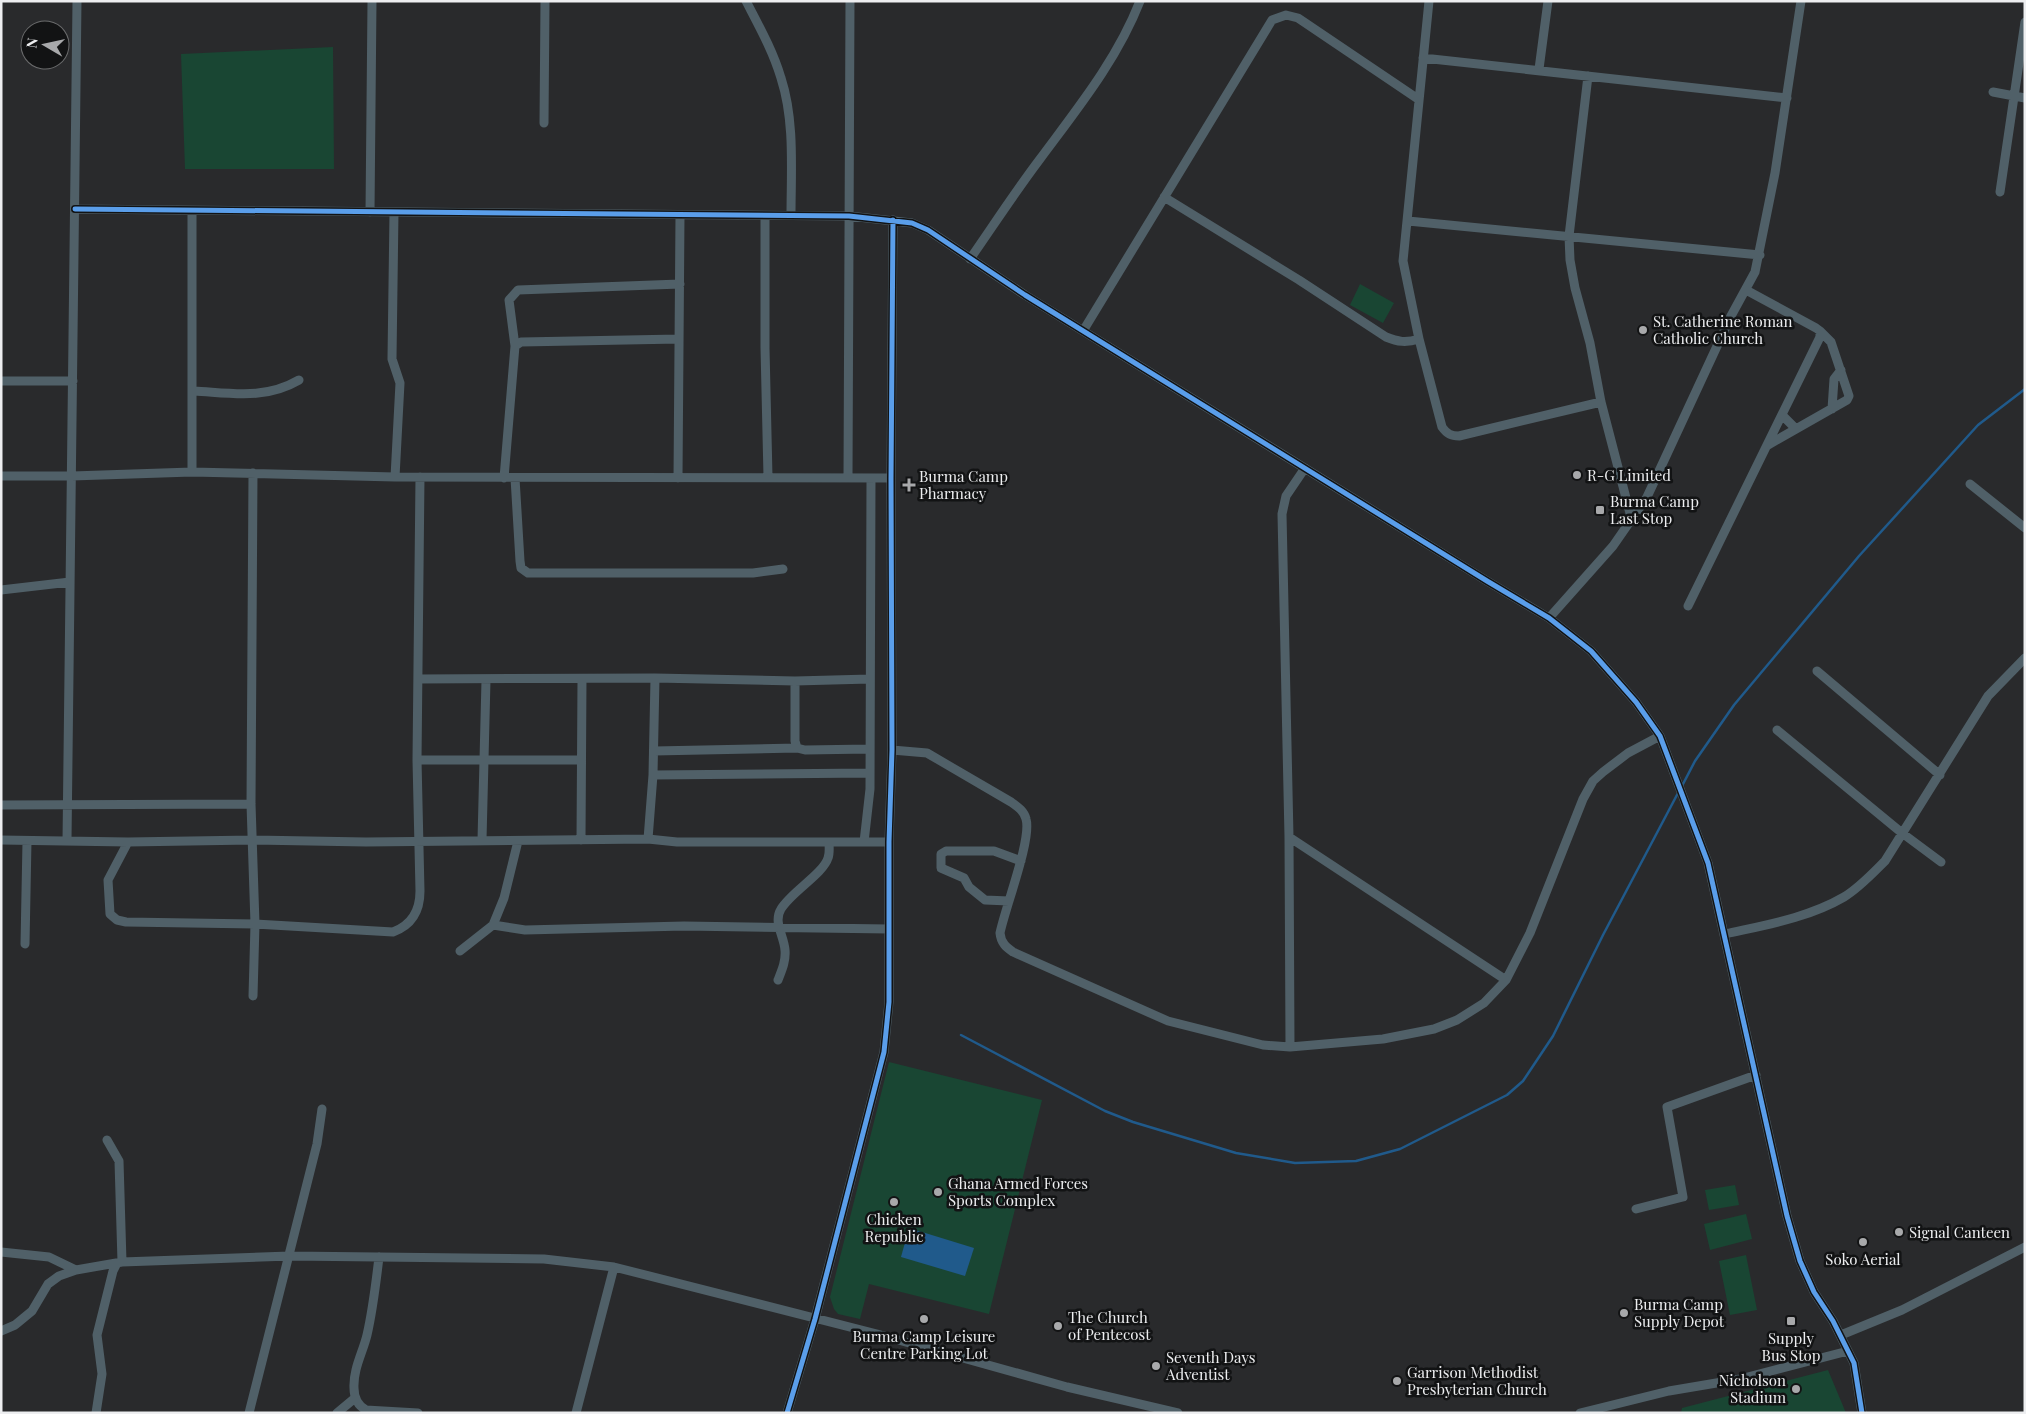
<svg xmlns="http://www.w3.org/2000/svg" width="2026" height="1414" font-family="'Playfair Display',serif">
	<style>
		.green { fill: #194633 }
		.water { fill: #205a8b }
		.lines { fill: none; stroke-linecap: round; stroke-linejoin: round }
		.stream { stroke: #205a8b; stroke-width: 2.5 }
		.street { stroke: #506068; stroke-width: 9 }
		.cycleway-casing { stroke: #121314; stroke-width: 8 }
		.cycleway { stroke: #5a9eea; stroke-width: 5 }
		.poi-dot { fill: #a8a9ab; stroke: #121314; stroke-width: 2 }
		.labels { text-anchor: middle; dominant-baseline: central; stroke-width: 5; stroke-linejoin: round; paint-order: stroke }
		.poi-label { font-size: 15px; fill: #edeef0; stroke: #121314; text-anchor: start }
	</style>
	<rect width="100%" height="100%" fill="#292a2c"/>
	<!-- green -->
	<path class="green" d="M333 47 334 169H185L181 54Z
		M1360 284 1394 303 1383 323 1350 305Z
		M889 1062 1042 1100 989 1314 869 1284 860 1319 838 1314 834 1309 830 1297Z
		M1735 1185 1739 1205 1709 1210 1705 1190Z
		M1746 1214 1752 1239 1710 1250 1704 1224Z
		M1746 1255 1757 1310 1730 1315 1719 1261Z
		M1828 1370 1846 1413H1681L1682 1408Z"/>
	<!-- water -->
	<path class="water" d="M909 1228 974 1248 965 1276 901 1257Z"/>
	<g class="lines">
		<!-- stream -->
		<path class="stream" d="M1682 786 1695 761 1734 705 1859 556 1978 425 2025 389
			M961 1035 1105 1111 1133 1122 1236 1153 1295 1163 1356 1161 1400 1149 1507 1095 1523 1081 1553 1036 1603 935 1678 793"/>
		<!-- street -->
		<path class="street" d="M746 1C759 26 773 51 781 78 795 121 791 171 791 215
			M1429 1 1403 261 1419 339 1442 427C1447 434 1451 436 1459 436L1601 402
			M1423 58 1787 98
			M1539 69 1548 1
			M1588 76 1569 236 1570 260 1575 288 1590 343 1601 402 1632 521
			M1993 92 2025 98
			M544 123 545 1
			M2000 192 2025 22
			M1164 197 1299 280 1386 337C1398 342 1406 343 1419 339
			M75 209 849 216 912 223 928 230 1025 295 1487 581 1549 618 1591 651 1636 702 1660 736 1708 863 1787 1216 1800 1261 1814 1292 1833 1321 1854 1363 1862 1413
			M370 212 372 1
			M394 212 392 359 400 383 395 477
			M765 216V348L768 477
			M1408 221 1760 255
			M970 259C993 226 1015 192 1040 159 1077 109 1117 60 1140 1
			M1083 331 1272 20 1286 15 1298 18 1418 99
			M515 346 509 300 518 290 680 284
			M1 381H73
			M194 391C231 393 265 400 299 380
			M1832 409 1834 379 1841 370
			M1782 415 1796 429
			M1768 445 1847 400 1849 396 1831 342 1820 331
			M192 472V212
			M253 473 251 804 255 924 253 996
			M1 476H72L192 472 395 477 891 478
			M848 477 850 1
			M504 478 515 346 521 342 679 339
			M515 478 520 561 521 568 528 573H753L783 569
			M678 478 680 215
			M1970 484 2025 528
			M1 590 70 582
			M1688 606 1820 337V331L1816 328 1746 290
			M1549 618 1613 546 1647 497 1731 316 1755 272 1775 173 1801 1
			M1817 671 1940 775
			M418 679 655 678 795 681V741L797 748 805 750 869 749
			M795 681 870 679
			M1777 730 1902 833 1941 862
			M892 750 927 753 1011 802C1018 807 1024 811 1026 819 1032 839 1005 908 1000 933 1001 943 1006 947 1013 952L1168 1021 1263 1045 1290 1047 1383 1039 1434 1029 1457 1020 1484 1003 1506 980 1530 933 1583 799 1593 781 1603 772 1628 753 1660 736
			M654 751 797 748
			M417 760H581
			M653 775 869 773
			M1 805 251 804
			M1289 837 1506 980
			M648 839 653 775 655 678
			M1 840 128 842 252 840 366 842 648 839 677 842H889
			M482 840 486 680
			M581 840 582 679
			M67 841 77 1
			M128 842 108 880 110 914 117 920 126 922 255 924 393 932C412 925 420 911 420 891L417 760 420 477
			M864 842 870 789 871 478
			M1009 901 985 900 969 887 964 878 941 868V854L946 851H994L1021 861
			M493 925 525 930 684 926 889 929
			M1725 934C1765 925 1808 918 1844 897 1859 888 1872 874 1885 861L1988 696 2025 658
			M25 944 27 841
			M460 951 493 925 504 898 518 841
			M778 980C782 970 786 961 785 950 784 936 773 922 781 909 791 892 823 874 828 858 830 853 829 847 829 842
			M1290 1047 1289 837 1282 514 1286 496 1305 468
			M107 1140 119 1161 122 1262
			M1636 1209 1683 1197 1667 1107 1756 1075
			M1 1252 49 1257 76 1270 122 1262 290 1256 544 1259 614 1267 877 1334 1067 1387 1178 1413
			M379 1257C376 1283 373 1309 367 1335 363 1352 353 1369 354 1388 354 1398 357 1405 366 1410L418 1413
			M1 1331 15 1325 32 1311 48 1284 59 1276 76 1270
			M1841 1335 1902 1310 2025 1247
			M96 1413 102 1374 97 1335 113 1271 117 1263
			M249 1413 317 1144 322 1109
			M337 1413 355 1398
			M576 1413 614 1267
			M787 1413 815 1319 884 1052 889 1002V842L892 750 891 478 893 220
			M1580 1413 1669 1391 1740 1379 1848 1351"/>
		<defs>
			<path id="cycleway" d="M75 209 849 216 912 223 928 230 1025 295 1487 581 1549 618 1591 651 1636 702 1660 736 1708 863 1787 1216 1800 1261 1814 1292 1833 1321 1854 1363 1862 1413
				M787 1413 815 1319 884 1052 889 1002V842L892 750 891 478 893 220"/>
		</defs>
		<!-- cycleway casing -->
		<use href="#cycleway" class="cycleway-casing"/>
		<!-- cycleway -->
		<use href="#cycleway" class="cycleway"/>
	</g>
	<!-- markers -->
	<g class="poi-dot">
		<circle cx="1643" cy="330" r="5"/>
		<circle cx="1577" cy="475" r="5"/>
		<path d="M906.5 477.5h5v5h5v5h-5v5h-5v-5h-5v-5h5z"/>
		<rect x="1595" y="505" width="10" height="10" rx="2.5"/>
		<circle cx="938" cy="1192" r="5"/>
		<circle cx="894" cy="1202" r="5"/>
		<circle cx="1899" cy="1232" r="5"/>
		<circle cx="1863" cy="1242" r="5"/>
		<circle cx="1624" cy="1313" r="5"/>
		<circle cx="924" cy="1319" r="5"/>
		<rect x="1786" y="1316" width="10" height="10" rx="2.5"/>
		<circle cx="1058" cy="1326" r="5"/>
		<circle cx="1156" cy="1366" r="5"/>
		<circle cx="1397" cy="1381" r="5"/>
		<circle cx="1796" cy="1389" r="5"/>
	</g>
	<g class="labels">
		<!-- poi labels -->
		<g class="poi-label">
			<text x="1653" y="321">St. Catherine Roman<tspan x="1653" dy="17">Catholic Church</tspan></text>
			<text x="1587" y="475">R-G Limited</text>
			<text x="919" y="476">Burma Camp<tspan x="919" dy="17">Pharmacy</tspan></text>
			<text x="1610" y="501">Burma Camp<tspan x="1610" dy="17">Last Stop</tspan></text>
			<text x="948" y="1183">Ghana Armed Forces<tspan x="948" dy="17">Sports Complex</tspan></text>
			<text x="894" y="1219" text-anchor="middle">Chicken<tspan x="894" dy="17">Republic</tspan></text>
			<text x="1909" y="1232">Signal Canteen</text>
			<text x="1863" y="1259" text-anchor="middle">Soko Aerial</text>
			<text x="1634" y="1304">Burma Camp<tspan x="1634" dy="17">Supply Depot</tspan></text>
			<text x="1068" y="1317">The Church<tspan x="1068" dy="17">of Pentecost</tspan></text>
			<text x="924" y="1336" text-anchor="middle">Burma Camp Leisure<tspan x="924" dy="17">Centre Parking Lot</tspan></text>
			<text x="1791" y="1338" text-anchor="middle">Supply<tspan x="1791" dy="17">Bus Stop</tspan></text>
			<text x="1166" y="1357">Seventh Days<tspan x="1166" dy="17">Adventist</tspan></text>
			<text x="1407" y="1372">Garrison Methodist<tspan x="1407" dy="17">Presbyterian Church</tspan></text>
			<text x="1786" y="1380" text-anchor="end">Nicholson<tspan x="1786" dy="17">Stadium</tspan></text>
		</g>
	</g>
	<!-- border -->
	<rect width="2026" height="1414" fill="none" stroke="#edeef0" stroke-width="5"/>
	<!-- north arrow -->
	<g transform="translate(45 45) rotate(279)"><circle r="24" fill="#121314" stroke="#6a6b6c"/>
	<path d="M0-4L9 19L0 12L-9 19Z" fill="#a8a9ab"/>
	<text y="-8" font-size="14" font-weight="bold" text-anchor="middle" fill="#edeef0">N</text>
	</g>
</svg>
